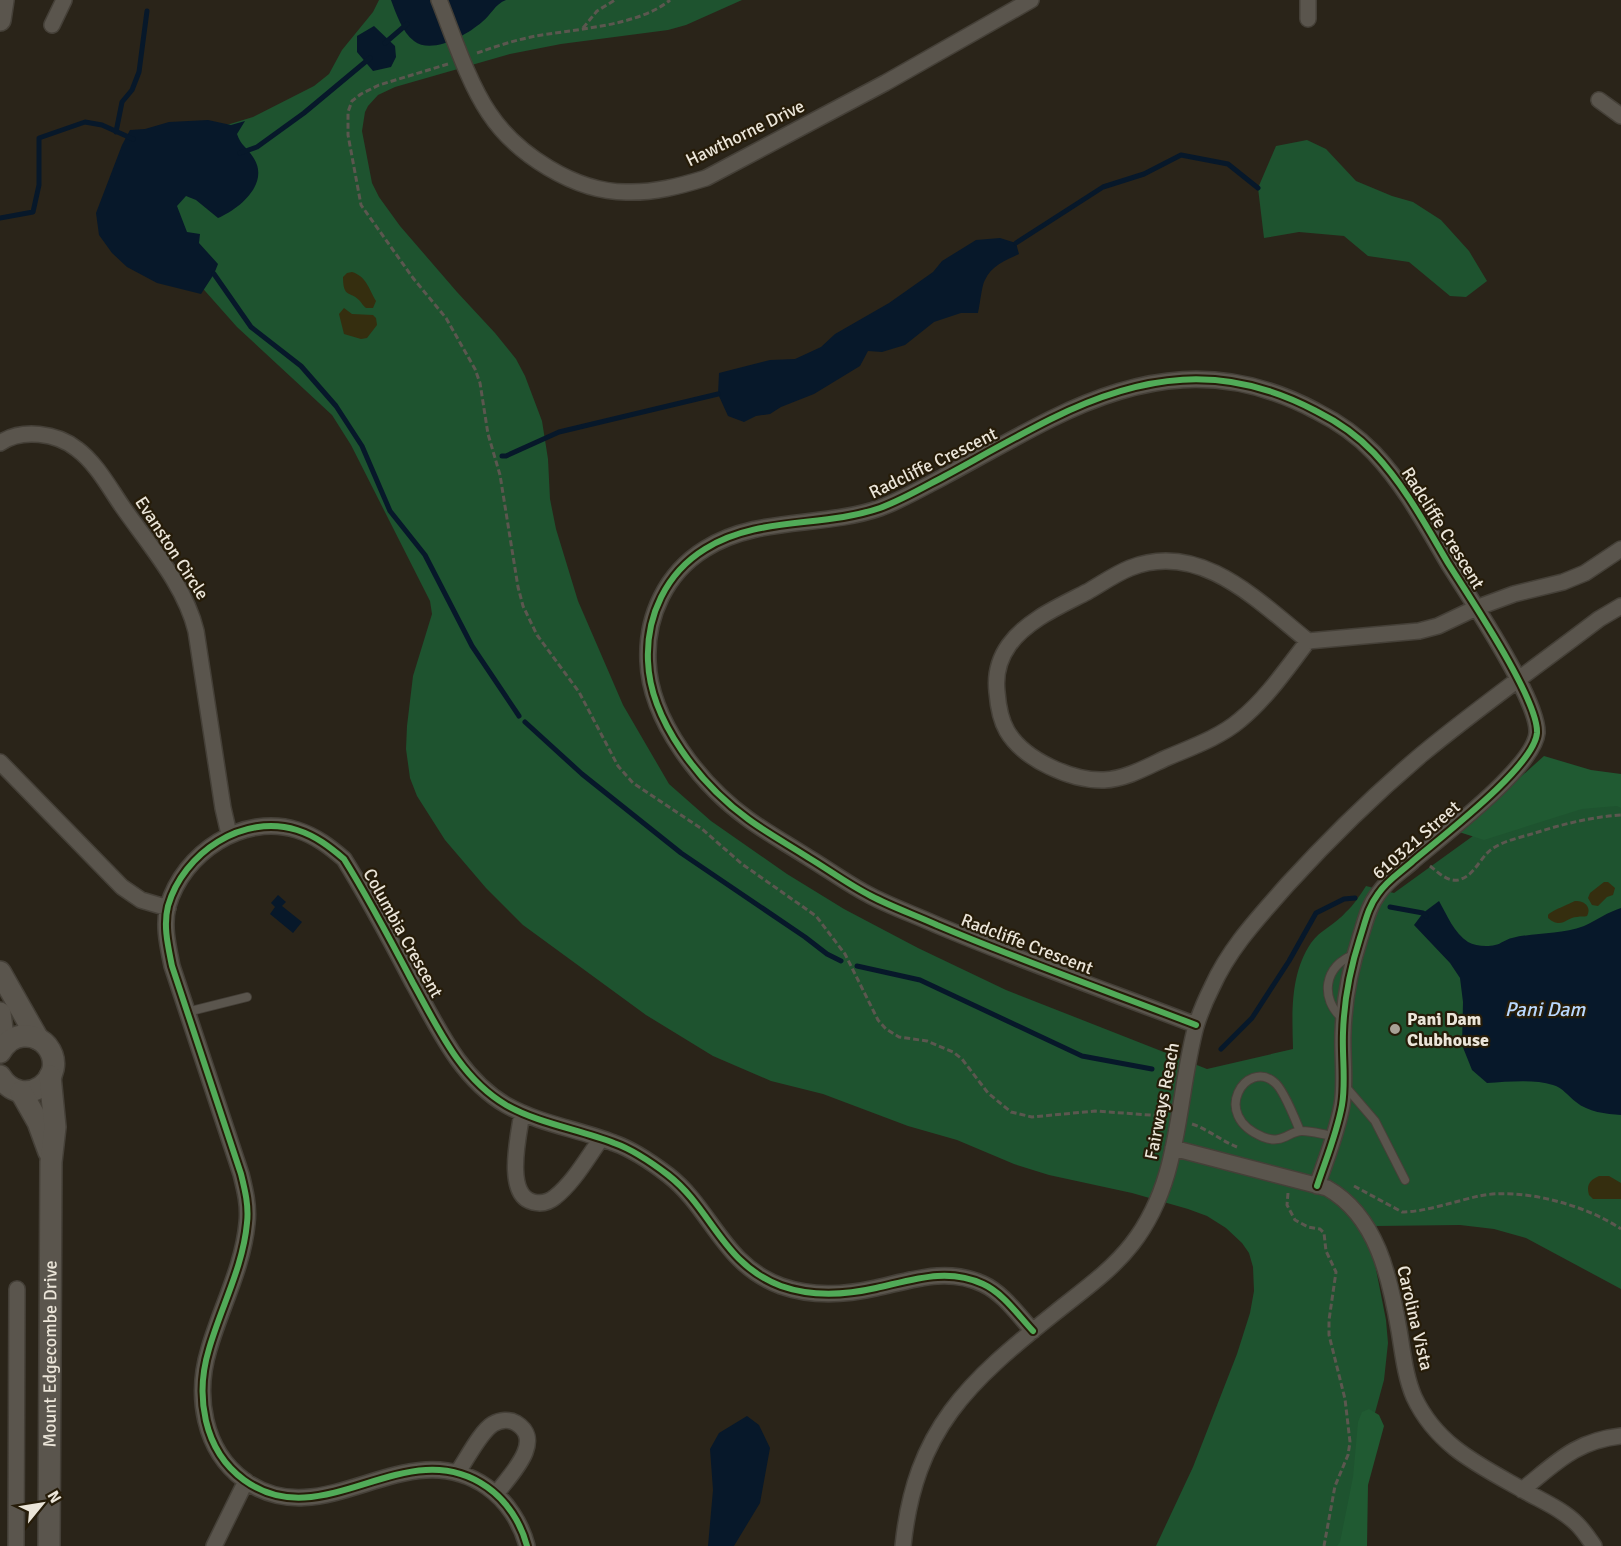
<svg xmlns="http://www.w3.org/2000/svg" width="1621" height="1546" font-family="Signika,sans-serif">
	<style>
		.green { fill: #1e532f }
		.forest { fill: #205a32 }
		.sand { fill: #352e0f }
		.water { fill: #07182a }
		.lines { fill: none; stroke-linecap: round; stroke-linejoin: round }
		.stream { stroke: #07182a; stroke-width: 5 }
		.lane-casing { stroke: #454038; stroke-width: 10 }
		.street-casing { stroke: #454038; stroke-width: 18 }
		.secondary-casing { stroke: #454038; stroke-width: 24 }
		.path { stroke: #5b574f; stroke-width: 3; stroke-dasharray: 6 3; stroke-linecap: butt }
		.lane { stroke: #5a554d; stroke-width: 8 }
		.street { stroke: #5a554d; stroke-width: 15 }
		.secondary { stroke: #5a554d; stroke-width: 21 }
		.cycleway-casing { stroke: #261c09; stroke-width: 10 }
		.cycleway { stroke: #51ab58; stroke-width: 6 }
		.poi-dot { fill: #a7a196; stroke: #261c09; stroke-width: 2 }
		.labels { text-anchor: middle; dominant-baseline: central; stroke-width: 4.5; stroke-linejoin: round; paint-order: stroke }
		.street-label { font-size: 18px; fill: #ebe5d9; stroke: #261c09 }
		.poi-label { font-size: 18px; font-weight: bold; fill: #ebe5d9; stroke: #261c09; text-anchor: start }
		.water-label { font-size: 20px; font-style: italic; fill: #b9d8fe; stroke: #261c09 }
	</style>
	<rect width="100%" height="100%" fill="#2a2419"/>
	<!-- green -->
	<path class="green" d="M379 0H742L686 25 668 30 561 44 510 54 395 87 378 95 368 106 365 112 362 131 372 183 379 197 400 226 457 292 495 333 516 359 525 376 542 421 548 459 550 499 556 529 578 601 623 705 669 784 711 821 787 874 844 909 918 948 1006 990 1207 1069 1293 1049C1292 1013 1290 974 1311 943 1320 930 1336 924 1346 912 1354 905 1360 895 1366 886L1394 893 1484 828 1621 788V1289L1526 1238 1494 1229 1460 1225 1377 1226 1362 1234 1373 1254 1386 1320 1388 1343 1384 1380 1370 1431 1349 1546H1156L1193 1467 1237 1354 1250 1313 1254 1291 1253 1267 1249 1253 1242 1243 1226 1228 1207 1216 1188 1209 1132 1193 1049 1175 1014 1164 957 1140 908 1126 823 1094 771 1081 713 1056 646 1015 523 925 486 888 445 840 417 796 410 778 406 749 407 726 413 676 432 614 430 601 351 445 332 415 237 327 190 274 131 188 207 131 253 117 314 86 329 74 342 50 373 12Z
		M1307 140 1326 149 1356 181 1392 196 1413 202 1441 220 1469 251 1487 281 1466 297 1450 296 1409 262 1368 256 1344 236 1299 232 1264 238 1258 188 1276 146Z"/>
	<!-- forest -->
	<path class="forest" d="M1544 756 1591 770 1621 774V808L1617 806 1582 809 1484 840 1459 832Z
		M1369 1409 1379 1415 1384 1426 1368 1485 1367 1546H1337L1340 1542 1353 1477 1358 1422 1362 1412Z"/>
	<!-- sand -->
	<path class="sand" d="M352 272C366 276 369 289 376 301L373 308H366C363 306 362 303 359 300 350 291 343 298 343 277L347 273Z
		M344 308 352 314 373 315 376 318 377 325 367 338 361 339 344 334 339 314Z
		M1604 882H1608L1615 888 1613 895 1607 897 1598 906 1592 905 1588 898 1590 893Z
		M1575 901C1584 900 1592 907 1587 916 1584 917 1581 916 1577 917 1566 917 1562 930 1548 918V915C1551 911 1569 904 1575 901Z
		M1599 1176H1609L1621 1183V1199H1593L1589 1195C1586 1185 1590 1180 1599 1176Z"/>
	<!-- water -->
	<path class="water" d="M391 0H506C495 4 491 15 482 22 467 35 432 55 414 41 402 32 396 13 391 0Z
		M374 26 395 46 396 57 391 67 373 71 357 52V36Z
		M208 120 231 125 245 121 237 134C241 146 247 147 253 157 271 183 239 209 218 218L196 200 186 196 177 206 187 232 200 234 199 243 218 264 214 274 201 294 157 283 127 267 112 253 99 235 96 213 122 145 130 130 145 129 169 122Z
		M1000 238 1016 243 1019 254C1006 260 991 266 985 280 982 284 980 305 978 313H961L934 322 905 345 882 352 868 351 860 366 814 394 781 407 770 414 756 416 744 422 728 416 718 394 719 373 770 360 795 359 821 347 835 334 889 303 933 272 942 261 976 240Z
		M278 895 286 902 282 906 302 922 293 933 270 914 275 907 271 903Z
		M1439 901C1447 915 1454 933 1468 942 1475 946 1487 947 1495 945 1501 944 1506 939 1512 938 1536 932 1560 935 1584 926 1597 920 1608 912 1621 908V1115C1606 1114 1588 1112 1576 1102 1568 1096 1563 1088 1553 1085 1533 1079 1508 1082 1487 1083L1472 1070 1462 1045 1463 1002 1460 978 1450 963 1414 925 1423 913Z
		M747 1416 759 1425 770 1448 760 1503 734 1546H708L713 1490 710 1449 719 1433Z"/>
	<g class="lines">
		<!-- stream -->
		<path class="stream" d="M385 43 407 24
			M116 132 122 102 132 90 139 72 147 11
			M240 153 257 147 304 113 370 58
			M0 218 33 212 39 185V138L85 122 102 125 133 139
			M1016 243 1103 187 1144 174 1181 155 1228 164 1258 188
			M214 274 251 327 301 366 336 406 362 446 390 511 425 555 472 646 519 716
			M502 456H506L559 432 718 394
			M525 722 582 774 681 853 805 937 827 954 841 961
			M1390 907 1423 913 1426 916
			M857 966 920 980 1082 1056 1152 1069
			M1221 1049 1252 1018 1289 961 1316 913 1344 899 1355 898"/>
		<defs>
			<path id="lane" d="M187 1012 247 997
				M1343 1019C1319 999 1324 965 1354 955
				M1345 1086 1375 1121 1405 1180
				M1300 1131C1295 1119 1283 1088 1274 1082 1247 1059 1209 1115 1263 1137 1282 1145 1289 1131 1302 1131 1313 1131 1324 1135 1334 1136"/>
			<path id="street" d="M439 0C453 35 468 82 489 113 516 154 575 192 626 192 654 193 680 186 706 178L885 83 1031 0
				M1308 0V19
				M52 25 64 0
				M1599 100 1621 116
				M0 443C22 428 57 433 77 449 96 463 109 487 122 506 149 545 185 585 196 631L223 808 229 834
				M1308 641C1287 668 1267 698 1240 720 1219 738 1189 748 1164 759 1145 768 1125 779 1104 780 1072 781 1024 760 1007 731 1000 719 998 705 997 692 995 675 999 659 1009 645 1027 620 1060 606 1087 592 1101 584 1115 574 1130 568 1200 540 1258 601 1308 641L1419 631 1438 626 1476 608 1514 594 1563 582 1585 573 1621 549
				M0 762 122 887 141 900 168 908
				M1196 1025C1110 992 1022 961 937 925 915 915 892 907 871 896 849 885 829 870 809 858 789 845 767 833 748 819 701 785 650 721 648 661 646 616 666 573 705 549 757 516 822 528 880 508 902 500 924 487 945 476 980 457 1015 437 1051 419 1141 374 1224 362 1316 411 1338 422 1357 435 1374 453 1405 486 1425 524 1448 563 1468 595 1539 700 1537 733 1534 767 1441 837 1413 861 1401 872 1387 880 1378 894 1368 907 1365 923 1360 938 1350 969 1344 1000 1343 1033 1342 1057 1346 1082 1342 1105 1337 1133 1326 1159 1317 1186
				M522 1113C519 1134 504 1195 533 1202 541 1204 549 1202 555 1197 574 1182 587 1158 601 1139
				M1173 1148 1327 1188C1377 1216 1390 1278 1399 1330 1403 1353 1405 1376 1414 1397 1437 1446 1479 1465 1523 1490 1542 1501 1562 1509 1577 1524 1584 1531 1589 1539 1594 1546
				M457 1473C467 1459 480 1432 493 1424 500 1420 509 1419 516 1423 546 1441 509 1476 496 1494
				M1522 1490C1556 1463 1575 1441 1621 1436
				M16 1546 17 1289
				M214 1546 246 1481
				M527 1546C521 1523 507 1501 487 1487 405 1430 324 1538 244 1480 203 1450 195 1395 209 1349 221 1307 243 1267 247 1223 249 1206 245 1190 241 1174L172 966C168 946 163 926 168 906 183 853 243 813 297 830 316 836 330 847 344 859 369 899 391 941 413 983 438 1028 460 1078 506 1105 540 1124 578 1129 614 1143 634 1150 651 1162 668 1175 712 1209 722 1264 781 1286 812 1297 845 1295 876 1288 912 1280 947 1267 983 1284 1003 1293 1018 1315 1033 1331
				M903 1546C915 1429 968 1382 1056 1312 1082 1291 1111 1271 1132 1244 1182 1180 1176 1100 1196 1026 1200 1013 1206 999 1212 987 1230 947 1259 917 1287 885 1329 839 1374 795 1421 755 1479 707 1540 664 1599 619L1621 606"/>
			<g id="secondary">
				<path d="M0 20 3 0"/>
				<path d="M0 972 38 1039"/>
				<path d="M0 1013 4 1045"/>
				<path d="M0 1052C6 1042 15 1035 26 1036 34 1036 42 1040 47 1046 71 1077 23 1113 0 1076"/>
				<path d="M21 1092 38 1122 49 1152"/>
				<path id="s1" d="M49 1546 51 1162 55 1127 50 1076"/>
			</g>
		</defs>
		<!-- lane casing -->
		<use href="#lane" class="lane-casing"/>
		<!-- street casing -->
		<use href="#street" class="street-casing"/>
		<!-- secondary casing -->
		<use href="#secondary" class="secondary-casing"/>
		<!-- path -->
		<path class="path" d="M583 28 597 11 615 0
			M477 53C494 47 512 41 531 37 571 29 638 27 670 0
			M448 64 379 85 361 94 352 101 348 112V135L361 205 413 278 446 318 475 369 480 383 488 434 500 475 518 587 523 606 537 635 579 692 618 766 633 783 702 829 742 864 816 916 845 954 878 1020 886 1029 899 1037 927 1041 953 1052 962 1059 988 1093 1011 1112 1032 1117 1095 1111 1163 1116
			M1430 866C1438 872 1447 882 1458 880 1476 876 1480 855 1495 847 1507 840 1522 837 1535 833 1563 824 1591 817 1621 815
			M1192 1124C1209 1130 1220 1140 1237 1147
			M1354 1186 1402 1212C1425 1212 1456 1201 1479 1196 1521 1187 1586 1205 1621 1229
			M1288 1193 1287 1205 1295 1220 1308 1227 1320 1229 1324 1233 1326 1251 1336 1272 1329 1320V1335L1345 1399 1350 1442 1348 1455 1335 1486 1324 1546"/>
		<!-- lane -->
		<use href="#lane" class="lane"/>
		<!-- street -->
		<use href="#street" class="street"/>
		<!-- secondary -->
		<use href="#secondary" class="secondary"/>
		<defs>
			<path id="cycleway" d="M1196 1025C1110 992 1022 961 937 925 915 915 892 907 871 896 849 885 829 870 809 858 789 845 767 833 748 819 701 785 650 721 648 661 646 616 666 573 705 549 757 516 822 528 880 508 902 500 924 487 945 476 980 457 1015 437 1051 419 1141 374 1224 362 1316 411 1338 422 1357 435 1374 453 1405 486 1425 524 1448 563 1468 595 1539 700 1537 733 1534 767 1441 837 1413 861 1401 872 1387 880 1378 894 1368 907 1365 923 1360 938 1350 969 1344 1000 1343 1033 1342 1057 1346 1082 1342 1105 1337 1133 1326 1159 1317 1186
				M527 1546C521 1523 507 1501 487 1487 405 1430 324 1538 244 1480 203 1450 195 1395 209 1349 221 1307 243 1267 247 1223 249 1206 245 1190 241 1174L172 966C168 946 163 926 168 906 183 853 243 813 297 830 316 836 330 847 344 859 369 899 391 941 413 983 438 1028 460 1078 506 1105 540 1124 578 1129 614 1143 634 1150 651 1162 668 1175 712 1209 722 1264 781 1286 812 1297 845 1295 876 1288 912 1280 947 1267 983 1284 1003 1293 1018 1315 1033 1331"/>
		</defs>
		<!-- cycleway casing -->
		<use href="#cycleway" class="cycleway-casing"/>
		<!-- cycleway -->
		<use href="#cycleway" class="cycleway"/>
	</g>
	<!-- markers -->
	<circle class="poi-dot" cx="1395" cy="1029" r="6"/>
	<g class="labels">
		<!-- street labels -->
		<g class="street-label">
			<text transform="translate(745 133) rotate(-26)">Hawthorne Drive</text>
			<text transform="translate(933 463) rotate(-26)">Radcliffe Crescent</text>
			<text transform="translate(1443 528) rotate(58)">Radcliffe Crescent</text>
			<text transform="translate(172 548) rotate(57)">Evanston Circle</text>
			<text transform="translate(1416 840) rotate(-41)">610321 Street</text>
			<text transform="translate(403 933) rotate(61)">Columbia Crescent</text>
			<text transform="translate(1027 944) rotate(21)">Radcliffe Crescent</text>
			<text transform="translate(1162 1101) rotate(-79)">Fairways Reach</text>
			<text transform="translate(1415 1318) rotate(77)">Carolina Vista</text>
			<text stroke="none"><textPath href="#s1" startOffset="192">Mount Edgecombe Drive</textPath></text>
		</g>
		<!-- poi labels -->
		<g class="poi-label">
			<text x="1407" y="1019">Pani Dam<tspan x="1407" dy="21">Clubhouse</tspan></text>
		</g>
		<!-- water labels -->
		<g class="water-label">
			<text x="1545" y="1009">Pani Dam</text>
		</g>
	</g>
	<!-- north arrow -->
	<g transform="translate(42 1504) rotate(60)" stroke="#261c09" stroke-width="4.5" paint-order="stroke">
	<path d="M0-4.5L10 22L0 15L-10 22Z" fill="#ebe5d9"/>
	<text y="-9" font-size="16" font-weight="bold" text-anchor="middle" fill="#ebe5d9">N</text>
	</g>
</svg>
